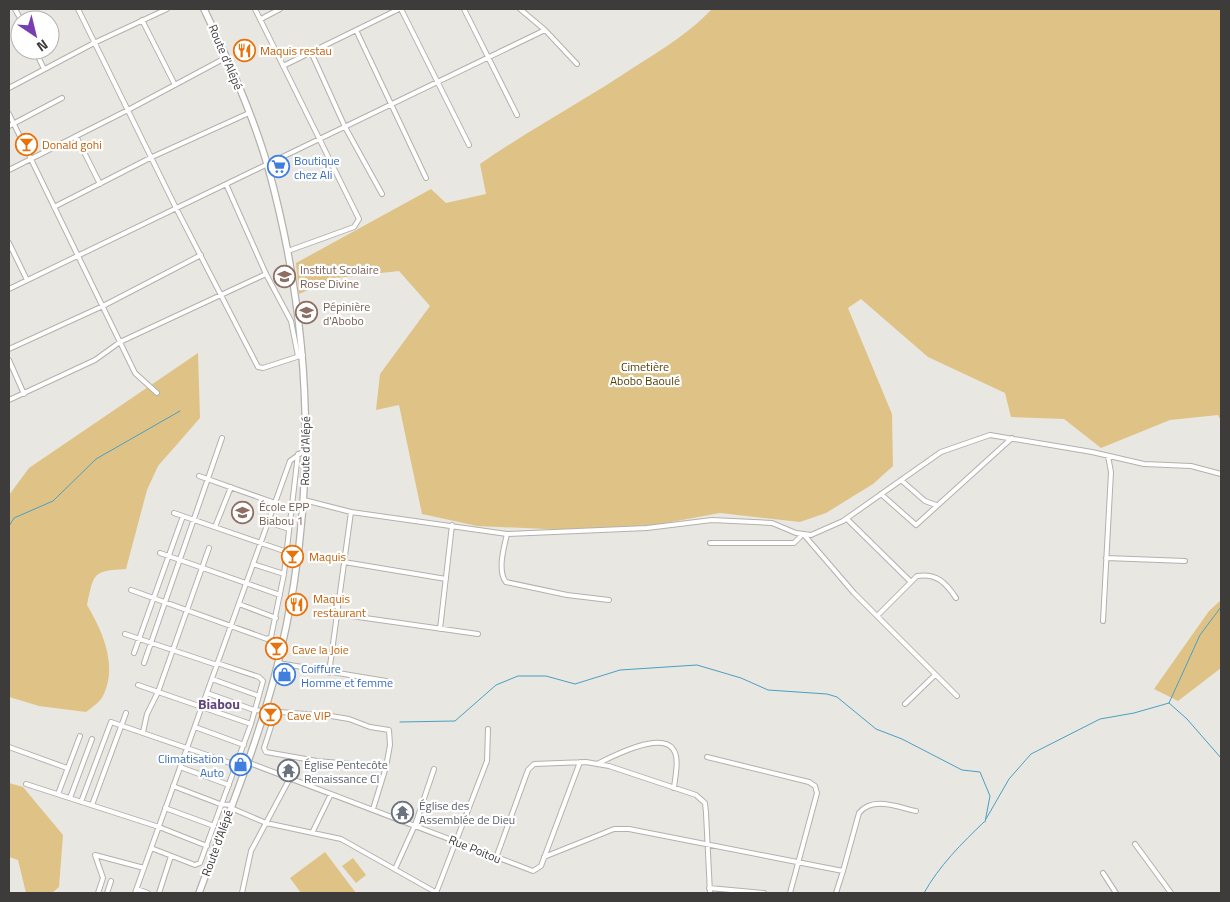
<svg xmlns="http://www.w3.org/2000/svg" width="1230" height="902" font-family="'Titillium Web',sans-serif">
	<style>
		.green { fill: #dfc386 }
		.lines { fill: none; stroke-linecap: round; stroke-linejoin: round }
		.stream { stroke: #4a9fc3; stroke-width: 1 }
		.street-casing { stroke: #b3b1ac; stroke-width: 6 }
		.secondary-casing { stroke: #b3b1ac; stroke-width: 8 }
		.street { stroke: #fff; stroke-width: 4 }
		.secondary { stroke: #fff; stroke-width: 5.5 }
		.labels { text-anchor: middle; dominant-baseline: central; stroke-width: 4.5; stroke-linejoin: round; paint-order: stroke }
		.food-label { font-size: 12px; fill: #c56008; stroke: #fff; text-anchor: start }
		.street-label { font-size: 12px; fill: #3d3c3b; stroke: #fff }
		.shop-label { font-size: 12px; fill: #366cbe; stroke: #fff; text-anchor: start }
		.education-label { font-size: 12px; fill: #785e54; stroke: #fff; text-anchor: start }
		.park-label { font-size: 12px; fill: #533e00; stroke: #fff }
		.worship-label { font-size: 12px; fill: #5b616d; stroke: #fff; text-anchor: start }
		.neighbourhood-label { font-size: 14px; font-weight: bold; fill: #614581; stroke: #fff }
	</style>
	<rect width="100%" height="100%" fill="#e9e7e2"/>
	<!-- green -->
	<path class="green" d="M712 9H1221V421L1218 415 1170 420 1101 448 1064 419 1011 417 1005 393 928 357 861 299 848 308 892 414 893 466 873 484 826 513 800 522 720 513 655 525 568 530 477 526 422 514 399 405 376 410 380 374 430 306 399 271 336 278 299 294 296 263 431 189 446 203 486 194 480 164C532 128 587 99 639 64 666 47 690 32 712 9Z
		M198 353 200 418 158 466 147 490 126 569C92 571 94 573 87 605 103 632 118 666 103 696 100 702 91 708 86 712L39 706 9 697V495L29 468Z
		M1221 600V668L1178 701 1154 689 1209 611Z
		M9 783 23 787 63 835 59 887 52 893H26L18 860 9 857Z
		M325 852 356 893H301L290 878Z
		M353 858 366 875 356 883 342 866Z"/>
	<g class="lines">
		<!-- stream -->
		<path class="stream" d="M9 526 14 518 53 501 96 459 180 411
			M1169 703 1187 719 1221 758
			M400 722 455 721 496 685 518 676H546L575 684 620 670 697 665 741 678 768 690 827 694 837 697 876 729 902 739 962 770 980 772 990 796 985 822
			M986 819 1009 779 1031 754 1100 719 1134 713 1169 703 1200 635 1221 607
			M924 893C939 866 962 843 984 822"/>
		<defs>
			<path id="street" d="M15 9 21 20
				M78 9 176 208 258 367 263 368 303 355
				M255 9 359 219 354 227 288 251
				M401 9 469 145
				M464 9 517 115
				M520 9 545 30 577 64
				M261 19 280 9
				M142 20 175 85
				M356 30 426 178
				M35 50 44 69
				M311 52 345 127 382 194
				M283 66 399 9
				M9 88 94 43 167 9
				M9 114 135 373 157 393
				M9 126 62 98
				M76 136 100 184
				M9 170 128 110 227 57
				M226 184 266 274 291 321 298 356
				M54 207 152 157 249 113
				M9 243 27 280
				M9 289 545 30
				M9 349 103 306 201 255
				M9 360 24 394
				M9 400 95 360 120 342 266 274
				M199 476 275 503
				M901 480 925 501 936 505
				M881 494 916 525 1012 438
				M304 500 351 512 507 534C504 547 497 571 506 582L567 595 609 600
				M174 513 287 552
				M847 519 911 582
				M268 522 289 529
				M215 527 231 487
				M507 534 647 528 712 520 772 523 796 533 811 535 843 521 941 452 990 435 1092 452 1144 464 1191 466 1221 474
				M805 536 854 593 957 696
				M710 543H794L802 535
				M160 553 280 595
				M1106 558 1185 561
				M344 562 446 579
				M253 564 284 574
				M131 590 267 639 271 637 284 574 298 454
				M239 604 276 618
				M337 614 478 634
				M877 616 917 576C937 573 946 583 956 598
				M1103 621 1111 472 1108 456
				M440 629 452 525
				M125 634 217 665
				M134 653 183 516
				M144 663 222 438
				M278 663 386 681
				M329 673 351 512
				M212 679 259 696
				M138 685 251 724
				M207 693 254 710 331 716 349 719 370 727 389 730 390 745 386 767
				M905 704 935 675
				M276 711 264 748 266 752 317 761 386 767 373 809
				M195 727 244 745
				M143 732 147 714 158 692 209 548
				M9 747 67 768
				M707 757 809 782 815 786 817 793 790 893
				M247 762 533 871 541 866 580 762
				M597 764C611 757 660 731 673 749 680 758 675 777 674 788
				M180 767 229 785
				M26 784 159 827 207 846
				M173 786 220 804 231 805
				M58 794 80 736
				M70 798 92 739
				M81 802 111 722 236 765
				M92 805 126 713
				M165 808 214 826
				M231 808 266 823 341 839 437 893
				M313 831 331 794
				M1135 844 1171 893
				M151 848 195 865 200 863 251 724 263 681 259 677 217 663
				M544 857 614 829H629L843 871 859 813C873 796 897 807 916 811
				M496 858 528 770 534 764 586 762 609 766 696 795 705 803 706 813 710 893
				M395 869 415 825 434 769
				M1103 873 1116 893
				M709 888 764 893
				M137 889 148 893
				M98 893 103 878 95 855 144 868
				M107 893 111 881
				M135 893 290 461 305 450
				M159 893 171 856
				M242 893 251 851 290 778
				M436 893 487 761 488 729
				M836 893 843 871"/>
			<path id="secondary" d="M199 893C227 817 259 741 278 663 319 496 313 331 268 167 252 112 228 60 204 9"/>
		</defs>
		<!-- street casing -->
		<use href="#street" class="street-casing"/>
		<!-- secondary casing -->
		<use href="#secondary" class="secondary-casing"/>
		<!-- street -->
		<use href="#street" class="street"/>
		<!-- secondary -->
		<use href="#secondary" class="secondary"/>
	</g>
	<!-- icons -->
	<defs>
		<symbol id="restaurant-ring" viewBox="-11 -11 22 22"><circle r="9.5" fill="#fff" stroke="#e8710a" stroke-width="1.5"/><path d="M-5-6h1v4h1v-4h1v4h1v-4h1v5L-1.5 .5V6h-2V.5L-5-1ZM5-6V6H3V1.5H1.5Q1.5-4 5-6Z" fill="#e8710a"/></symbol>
		<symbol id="bar-ring" viewBox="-11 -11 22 22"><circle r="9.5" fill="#fff" stroke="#e8710a" stroke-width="1.5"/><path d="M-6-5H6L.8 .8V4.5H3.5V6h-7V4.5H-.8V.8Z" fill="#e8710a"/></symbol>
		<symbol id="supermarket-ring" viewBox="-11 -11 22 22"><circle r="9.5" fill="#fff" stroke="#3f7fe0" stroke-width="1.5"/><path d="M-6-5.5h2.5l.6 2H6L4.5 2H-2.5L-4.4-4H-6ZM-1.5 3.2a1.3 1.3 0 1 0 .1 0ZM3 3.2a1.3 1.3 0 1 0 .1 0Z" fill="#3f7fe0"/></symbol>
		<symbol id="school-ring" viewBox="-11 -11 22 22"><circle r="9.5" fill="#fff" stroke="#8d6e63" stroke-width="1.5"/><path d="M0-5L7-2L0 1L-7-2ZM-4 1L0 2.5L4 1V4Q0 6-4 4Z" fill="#8d6e63"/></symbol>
		<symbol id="shop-ring" viewBox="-11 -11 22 22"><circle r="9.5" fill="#fff" stroke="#3f7fe0" stroke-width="1.5"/><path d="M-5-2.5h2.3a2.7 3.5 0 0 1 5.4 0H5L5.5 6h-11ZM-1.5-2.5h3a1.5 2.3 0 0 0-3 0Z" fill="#3f7fe0"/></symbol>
		<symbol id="temple-ring" viewBox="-11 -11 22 22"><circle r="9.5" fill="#fff" stroke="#6b7280" stroke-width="1.5"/><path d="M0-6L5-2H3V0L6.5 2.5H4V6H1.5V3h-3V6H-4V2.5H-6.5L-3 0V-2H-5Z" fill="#6b7280"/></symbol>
	</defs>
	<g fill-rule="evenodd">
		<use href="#restaurant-ring" x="232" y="38" width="25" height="25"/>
		<use href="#bar-ring" x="14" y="132" width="25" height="25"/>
		<use href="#supermarket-ring" x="266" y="154" width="25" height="25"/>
		<use href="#school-ring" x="272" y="264" width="25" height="25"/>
		<use href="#school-ring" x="294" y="300" width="25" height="25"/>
		<use href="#school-ring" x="230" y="500" width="25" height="25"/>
		<use href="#bar-ring" x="280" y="544" width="25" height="25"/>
		<use href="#restaurant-ring" x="284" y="592" width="25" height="25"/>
		<use href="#bar-ring" x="264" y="636" width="25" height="25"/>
		<use href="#shop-ring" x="272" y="662" width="25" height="25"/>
		<use href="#bar-ring" x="258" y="702" width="25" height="25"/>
		<use href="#shop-ring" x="228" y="752" width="25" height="25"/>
		<use href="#temple-ring" x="276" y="758" width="25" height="25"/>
		<use href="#temple-ring" x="390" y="800" width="25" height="25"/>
	</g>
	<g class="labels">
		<!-- food labels -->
		<g class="food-label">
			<text x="260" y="50">Maquis restau</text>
			<text x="42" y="144">Donald gohi</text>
			<text x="309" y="556">Maquis</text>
			<text x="313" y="598">Maquis<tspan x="313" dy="14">restaurant</tspan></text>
			<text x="292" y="649">Cave la Joie</text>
			<text x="287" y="715">Cave VIP</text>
		</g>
		<!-- street labels -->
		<g class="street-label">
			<text transform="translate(226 57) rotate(67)">Route d'Alépé</text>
			<text transform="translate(305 451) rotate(-89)">Route d'Alépé</text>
			<text transform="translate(217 843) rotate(-70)">Route d'Alépé</text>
			<text transform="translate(475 849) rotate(22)">Rue Poitou</text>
		</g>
		<!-- shop labels -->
		<g class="shop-label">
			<text x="294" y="160">Boutique<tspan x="294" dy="14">chez Ali</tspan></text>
			<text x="301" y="668">Coiffure<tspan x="301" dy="14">Homme et femme</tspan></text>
			<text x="224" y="758" text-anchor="end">Climatisation<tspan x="224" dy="14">Auto</tspan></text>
		</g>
		<!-- education labels -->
		<g class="education-label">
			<text x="300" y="269">Institut Scolaire<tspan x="300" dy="14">Rose Divine</tspan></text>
			<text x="323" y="306">Pépinière<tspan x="323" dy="14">d'Abobo</tspan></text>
			<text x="259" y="506">École EPP<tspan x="259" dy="14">Biabou 1</tspan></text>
		</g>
		<!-- park labels -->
		<g class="park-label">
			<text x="645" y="366">Cimetière<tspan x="645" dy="14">Abobo Baoulé</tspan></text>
		</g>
		<!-- worship labels -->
		<g class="worship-label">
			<text x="304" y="764">Église Pentecôte<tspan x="304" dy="14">Renaissance CI</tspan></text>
			<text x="419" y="805">Église des<tspan x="419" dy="14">Assemblée de Dieu</tspan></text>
		</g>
		<!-- neighbourhood labels -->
		<g class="neighbourhood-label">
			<text x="219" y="703">Biabou</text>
		</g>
	</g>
	<!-- border -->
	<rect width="1230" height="902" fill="none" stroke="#3d3c3b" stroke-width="20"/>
	<!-- north arrow -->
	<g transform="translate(35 35) rotate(145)"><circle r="24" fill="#ffffff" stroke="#b1b1b1"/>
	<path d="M0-4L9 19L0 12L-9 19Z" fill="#793db3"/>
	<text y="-8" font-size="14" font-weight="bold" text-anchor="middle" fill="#3d3c3b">N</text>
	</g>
</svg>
